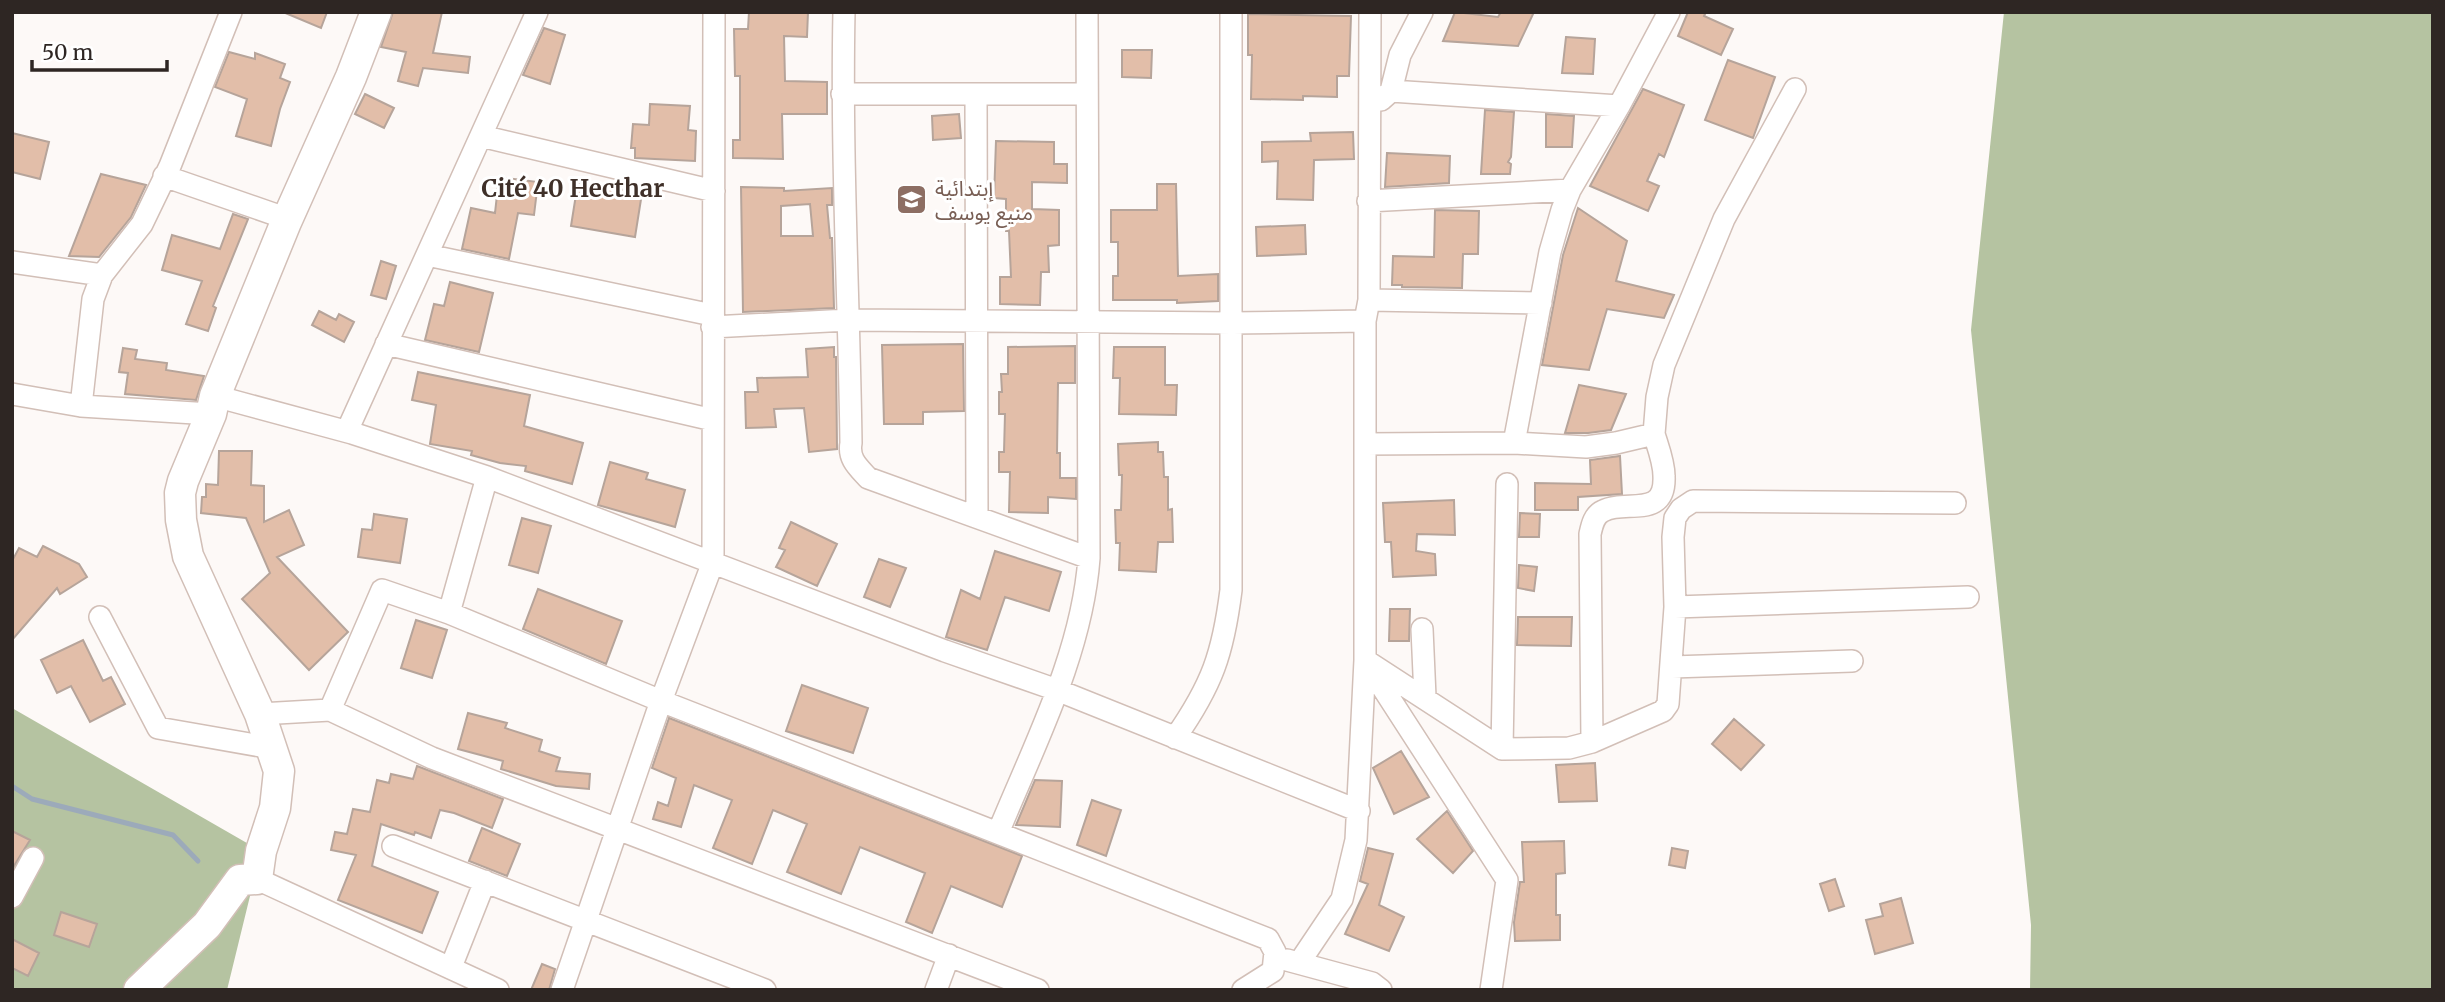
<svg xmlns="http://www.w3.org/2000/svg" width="2445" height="1002" font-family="Merriweather,'Noto Sans Arabic',serif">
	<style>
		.forest { fill: #b5c3a1 }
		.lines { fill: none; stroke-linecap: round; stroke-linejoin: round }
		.stream { stroke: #9caaba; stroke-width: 5 }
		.building { fill: #e2bea9; stroke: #b6a49a; stroke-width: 2; fill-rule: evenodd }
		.minor-casing { stroke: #d2bfb7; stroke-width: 24 }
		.secondary-casing { stroke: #d2bfb7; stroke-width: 33 }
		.minor { stroke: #fff; stroke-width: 21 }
		.secondary { stroke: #fff; stroke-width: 30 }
		.labels { text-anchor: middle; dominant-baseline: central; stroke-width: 6; stroke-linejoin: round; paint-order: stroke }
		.education-label { font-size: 21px; fill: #785e54; stroke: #fff; text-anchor: start }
		.quarter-label { font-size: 24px; font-weight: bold; fill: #3f3029; stroke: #fff }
	</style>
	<rect width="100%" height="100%" fill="#fdf9f7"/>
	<!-- forest -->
	<path class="forest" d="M2004 12H2433V990H2030L2031 925 1971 330Z
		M12 708 261 851 227 990H12Z"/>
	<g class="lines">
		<!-- stream -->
		<path class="stream" d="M12 786 32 799 173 835 198 861"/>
	</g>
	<!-- building -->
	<path class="building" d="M283 12H327L321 28Z
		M393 12H442L433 53 470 57 468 73 423 68 418 86 398 81 406 52 381 47Z
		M749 12H808L807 37 784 36 785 81 827 82V114H782L783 159 733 158V140H740V76H735L734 29H748Z
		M1455 12 1498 17 1501 12H1534L1518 46 1443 41Z
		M1688 12H1706L1704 16 1733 29 1721 55 1678 36Z
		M1248 14 1351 16 1349 76H1337V97L1303 96V100L1251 99 1252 55H1248Z
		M544 28 565 35 550 84 523 75Z
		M1566 37 1595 39 1593 74 1562 73Z
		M1122 50H1152L1151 78 1122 77Z
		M229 52 255 59V53L285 64 280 78 290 82 280 109 271 146 236 136 247 99 215 87Z
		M1728 60 1775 77 1753 138 1705 120Z
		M1643 89 1684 105 1664 157 1659 154 1647 181 1659 186 1648 211 1590 186Z
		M365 94 394 108 384 128 355 114Z
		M650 104 690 106 688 130 696 131 695 161 635 158V148H631L633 124 649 125Z
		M1485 110 1514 112 1511 157 1508 162 1511 164 1510 174H1481Z
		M959 114 961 138 933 140 932 116Z
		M1546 114 1574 116 1572 147H1546Z
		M1353 132 1354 159 1314 160 1313 200 1277 199 1278 161 1262 162V142L1311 141 1310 133Z
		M12 133 49 142 40 179 12 172Z
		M996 141 1054 142V164H1067V183L1032 182V209L1059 210V245L1048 246 1049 272H1041L1040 305 1000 304V277H1011L1009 231H1006V199L994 198Z
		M1387 153 1450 156 1449 183 1385 187Z
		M101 174 146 185 131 217 99 257 69 256Z
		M499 177 538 182 534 215 518 213 509 259 462 249 471 208 495 213Z
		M578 182 642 193 635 237 571 226Z
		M1157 184H1176L1178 276 1218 274V301L1177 303V300H1113V276H1118V242H1111V210H1157Z
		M741 187 784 188V191L832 188V205H827L830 238H832L834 308 743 312ZM810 204 813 236H781V206Z
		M1578 208 1627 241 1616 281 1674 295 1664 318 1607 309 1589 370 1542 365 1563 255Z
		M1435 210 1479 211 1478 254H1463L1462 288 1402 287V285H1392L1393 256 1434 257Z
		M233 214 248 219 213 306 216 308 208 331 186 324 202 281 162 270 172 235 220 249Z
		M1305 225 1306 254 1257 256 1256 227Z
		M381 261 396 266 386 299 371 295Z
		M450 282 493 293 479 352 425 340 434 304 444 306Z
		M319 311 336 320 339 314 354 322 344 342 312 325Z
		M963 344 964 411 923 412V424H884L882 345Z
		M1075 346V383H1058L1057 453H1060V478H1076V499L1048 497V513L1009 512 1010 472H999V452H1004L1005 414H999V392H1002L1001 374H1008V347Z
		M834 347V357H836L837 449 809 452 804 408 774 409 776 427 746 428 745 392H758L757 378 808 377 806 349Z
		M1114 347H1165V385H1177L1176 415 1119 414 1120 378H1113Z
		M123 348 137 350 135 359 167 363 166 370 204 376 196 400 125 394 128 373 119 372Z
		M418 372 530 395 524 426 583 443 572 484 525 471 526 466 500 463 471 455 472 451 430 444 436 405 412 400Z
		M1579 385 1626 394 1611 430 1588 433H1565Z
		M1158 442V452H1163L1164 477H1168V510L1172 509 1173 542H1158L1156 572 1119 570 1120 543H1116L1115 510H1121L1122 475H1119L1118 444Z
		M219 451H252L251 485 264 486V522L289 510 304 545 277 557 348 632 309 670 242 599 270 573 246 518 201 513 202 497H206V484L218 485Z
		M1620 456 1622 494 1578 497V510H1535V483L1591 484 1590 460Z
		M610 462 648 473 646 479 685 490 675 527 598 505Z
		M1454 500 1455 535 1417 534 1416 551 1435 554 1436 575 1393 577 1391 542H1385L1383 503Z
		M1520 513 1540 514 1539 537H1519Z
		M374 514 407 519 400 563 358 557 362 529 372 530Z
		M522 518 551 526 538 573 509 565Z
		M791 522 837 544 817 586 776 567 785 550 779 548Z
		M43 546 79 564 87 577 60 594 57 588 12 640V561L19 548 37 557Z
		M995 551 1061 572 1049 611 1005 597 987 650 946 637 961 590 980 599Z
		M879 559 906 568 890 607 864 597Z
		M1519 565 1537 567 1534 591 1518 588Z
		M538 589 622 621 606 664 523 629Z
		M1390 609H1410L1409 641H1389Z
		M1518 617H1572L1571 646 1517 645Z
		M416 620 447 630 432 678 401 668Z
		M83 640 103 681 111 677 125 704 90 722 71 686 57 693 41 660Z
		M802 685 868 708 853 753 786 731Z
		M468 713 507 723 505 728 542 740 539 751 560 758 556 771 590 774 589 789 556 786 501 769 503 761 458 749Z
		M669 718 1022 856 1002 907 951 886 932 933 906 922 925 873 860 847 841 894 787 872 807 824 773 810 752 864 713 848 732 800 694 785 681 827 653 819 658 802 668 806 676 778 652 768Z
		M1734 719 1764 745 1741 770 1712 744Z
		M1401 751 1429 797 1394 814 1373 768Z
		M1595 763 1597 801 1559 802 1556 765Z
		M417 766 503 799 492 828 454 813 440 810 431 838 415 832 414 835 381 824 372 866 438 892 422 933 338 900 356 855 331 850 335 832 347 834 353 809 370 812 377 780 389 783 391 774 413 779Z
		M1035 780 1062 781 1060 827 1016 825Z
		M1092 800 1121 810 1106 856 1077 845Z
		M1447 811 1473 851 1453 873 1417 839Z
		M482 828 520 844 507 876 469 861Z
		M12 831 30 840 12 869Z
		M1564 841 1565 873 1556 874V915H1560V940L1515 941 1514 922 1520 882H1524L1522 842Z
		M1368 848 1393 854 1379 905 1404 917 1389 951 1345 934 1368 884 1360 881Z
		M1672 848 1688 851 1685 868 1669 865Z
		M1835 879 1844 906 1829 911 1820 884Z
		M1901 898 1913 943 1875 954 1866 920 1883 916 1880 904Z
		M61 912 97 924 89 947 54 935Z
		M12 939 39 953 28 976 12 968Z
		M542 964 555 969 549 990H531Z"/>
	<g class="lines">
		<defs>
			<path id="minor" d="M844 12C841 156 849 299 851 443 848 459 858 467 868 478L1089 558
				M1391 91 1619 106
				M842 94H1087
				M976 94 977 516
				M1381 100 1391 91 1400 55 1422 12
				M481 136 714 191
				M164 176 288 219
				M1368 201 1570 190
				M427 255 712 315
				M12 262 102 275
				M1369 300 1541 303
				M712 327 848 320 1232 323 1365 321
				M386 344 713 420
				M12 394 81 406 211 414
				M215 396 352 433 487 477 945 651 1057 690 1359 811
				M81 406 93 299 102 275 142 224 170 166 231 12
				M347 431 537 12
				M1514 443 1550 252 1562 210 1570 190 1619 106 1669 12
				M1365 444 1514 443 1586 447 1616 443 1654 434 1657 397 1664 365 1724 219 1795 89
				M1675 607 1968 597
				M449 613 487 477
				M100 617 158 728 272 748
				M1422 629 1425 697
				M1365 660 1502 749 1569 748 1592 742 1590 534C1592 525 1594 515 1603 511 1625 499 1666 520 1664 476 1664 462 1658 447 1654 434
				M1368 665 1507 880 1491 990
				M1672 667 1852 661
				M330 710 382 590 449 613 661 701 1268 939 1275 952 1273 971 1243 990
				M260 714 330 710 432 758 1038 990
				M1175 738C1212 685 1223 654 1231 590V12
				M1592 742 1663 711 1668 704 1675 607 1673 537 1675 518 1681 509 1693 501 1955 503
				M1502 749 1507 484
				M998 833C1034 745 1082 654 1089 558L1087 12
				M393 846 765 990
				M257 879 498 990
				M12 897 33 858
				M1287 960 1372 983 1381 990
				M1299 963 1342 899 1356 840 1365 660V321L1369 300 1370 12
				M451 967 485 881
				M562 990 661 701 713 562 714 12
				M936 990 949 955"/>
			<path id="secondary" d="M139 990 207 925 240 880 257 879 261 851 275 808 279 771 260 714 188 556 181 520 180 493 183 481 211 414 215 396 286 222 351 77 376 12"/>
		</defs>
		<!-- minor casing -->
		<use href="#minor" class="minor-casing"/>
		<!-- secondary casing -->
		<use href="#secondary" class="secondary-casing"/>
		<!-- minor -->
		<use href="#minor" class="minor"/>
		<!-- secondary -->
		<use href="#secondary" class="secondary"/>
	</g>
	<!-- icons -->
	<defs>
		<symbol id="school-square" viewBox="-11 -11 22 22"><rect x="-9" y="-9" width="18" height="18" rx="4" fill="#8d6e63" stroke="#fff"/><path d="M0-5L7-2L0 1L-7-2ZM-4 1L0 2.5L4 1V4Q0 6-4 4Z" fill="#fff"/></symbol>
	</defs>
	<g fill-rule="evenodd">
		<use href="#school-square" x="894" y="182" width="35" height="35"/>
	</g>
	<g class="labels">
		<!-- education labels -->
		<g class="education-label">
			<text x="935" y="188">إبتدائية<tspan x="935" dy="24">منيع يوسف</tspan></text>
		</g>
		<!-- quarter labels -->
		<g class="quarter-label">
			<text x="573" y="188">Cité 40 Hecthar</text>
		</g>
	</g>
	<!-- border -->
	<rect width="2445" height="1002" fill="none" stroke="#2e2623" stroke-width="28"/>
	<!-- scale -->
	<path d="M32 60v10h135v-10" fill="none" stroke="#2e2623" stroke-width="3.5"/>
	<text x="42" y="60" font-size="21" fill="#2e2623" stroke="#ffffff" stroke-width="5" paint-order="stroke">50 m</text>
</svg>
